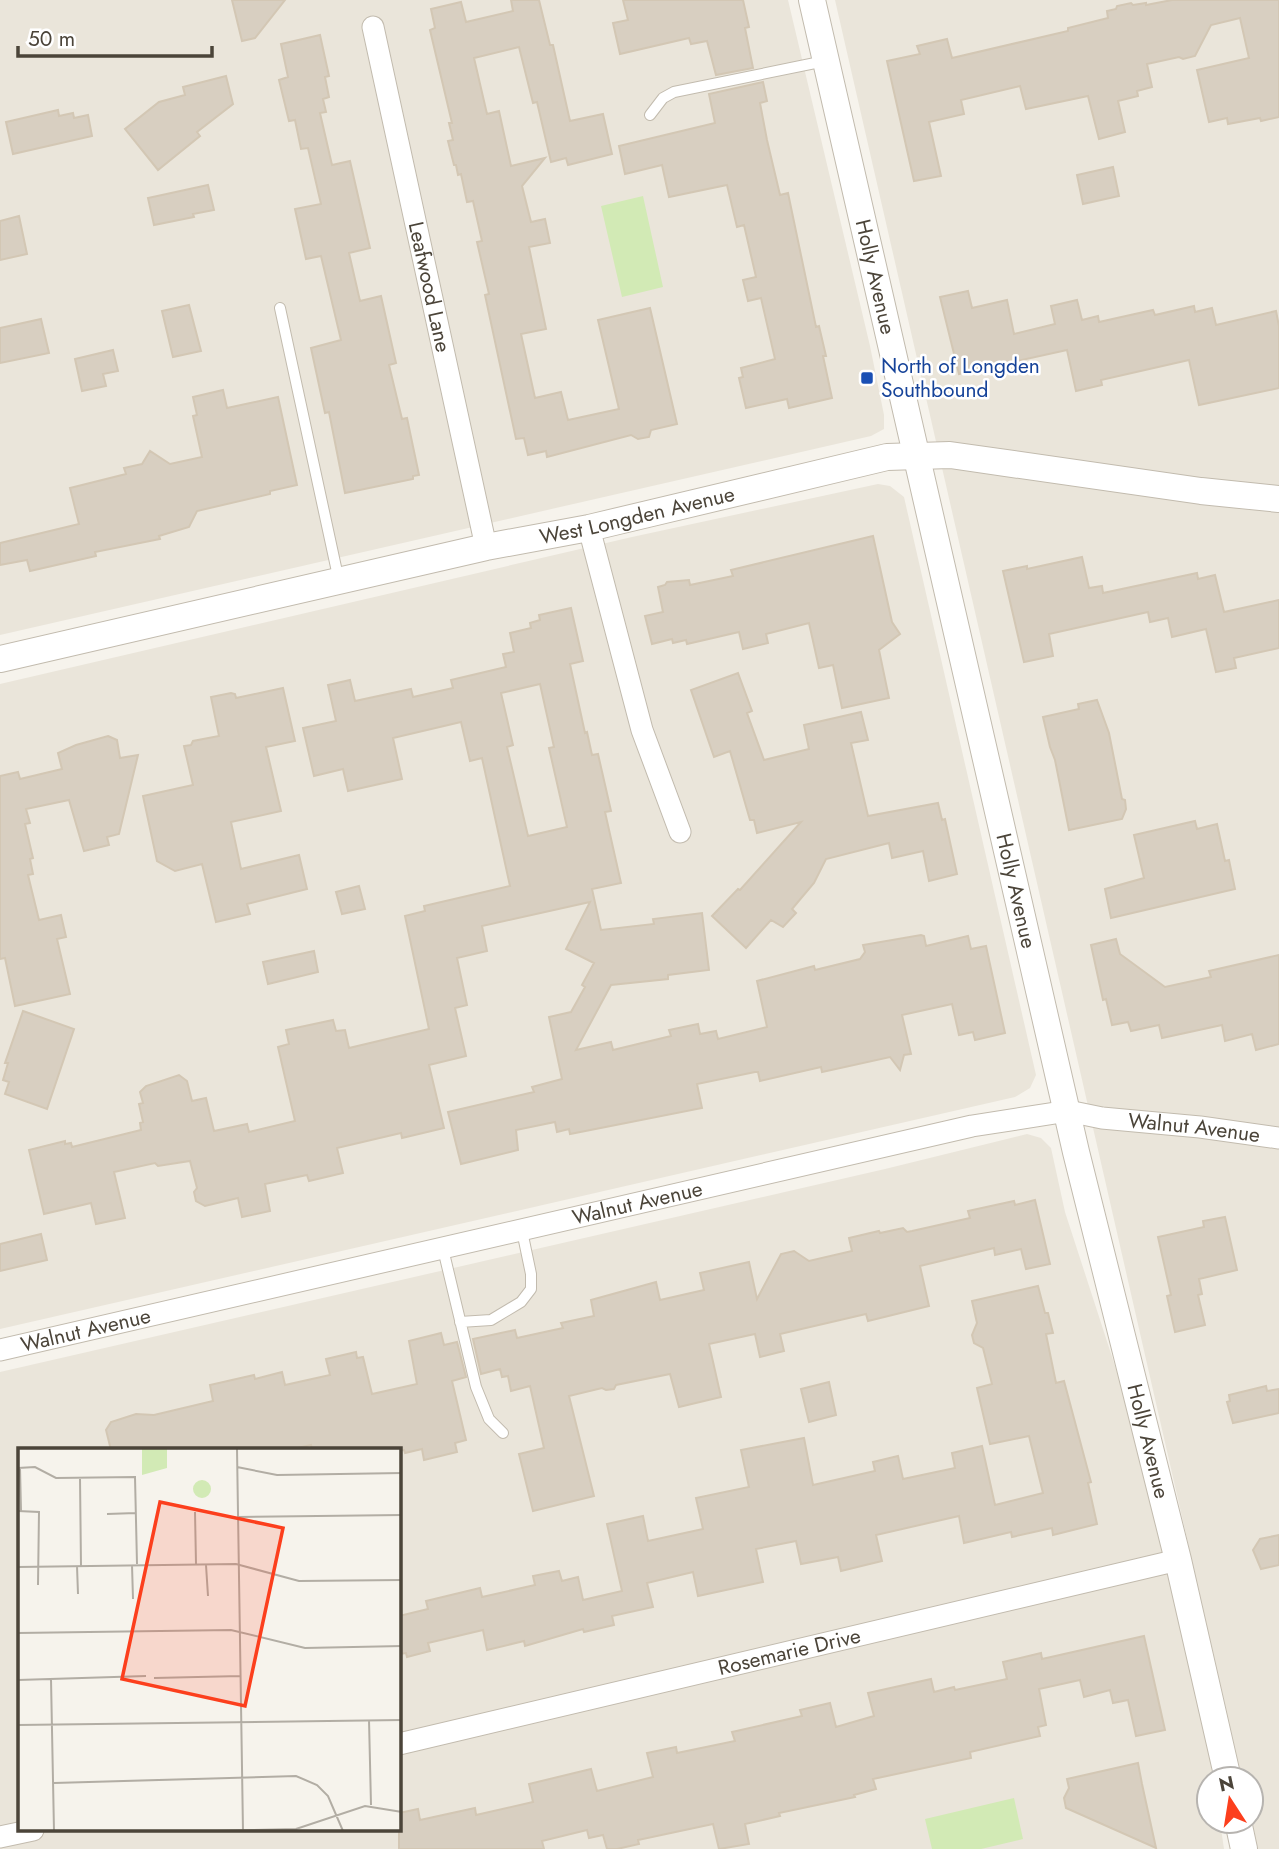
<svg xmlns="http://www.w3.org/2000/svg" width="1279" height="1849" font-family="Jost,sans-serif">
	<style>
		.residential { fill: #eae5da; fill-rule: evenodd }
		.green { fill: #d2eab5 }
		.building { fill: #d8cfc1; stroke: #d3c7b4; stroke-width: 2; fill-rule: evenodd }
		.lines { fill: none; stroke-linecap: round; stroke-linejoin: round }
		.service-casing { stroke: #c2bbae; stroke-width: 12 }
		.minor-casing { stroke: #c2bbae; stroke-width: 23 }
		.tertiary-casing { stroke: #c2bbae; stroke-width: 28 }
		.service { stroke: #fff; stroke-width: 10 }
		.minor { stroke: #fff; stroke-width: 21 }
		.tertiary { stroke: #fff; stroke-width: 26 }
		.transit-dot { fill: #1a4fb4; stroke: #fff; stroke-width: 2.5 }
		.labels { text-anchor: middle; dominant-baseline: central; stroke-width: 5; stroke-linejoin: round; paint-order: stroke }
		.street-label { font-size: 21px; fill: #4b4439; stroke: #fff }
		.transit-label { font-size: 21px; fill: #164399; stroke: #fff; text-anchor: start }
		.inset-road { fill: none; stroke: #b2ada4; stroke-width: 2 }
		.view { fill: #fc3f1d; fill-opacity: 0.15; stroke: #fc3f1d; stroke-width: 3.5 }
		.inset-edge { fill: none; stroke: #4b4439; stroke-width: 3.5 }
	</style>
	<rect width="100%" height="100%" fill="#f6f3ec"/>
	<!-- residential -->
	<path class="residential" d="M0 0H788L870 346 884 415V429L871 436 0 635Z
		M835 0H1279V1849H1258L1251 1818V1779H1242Z
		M878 484 890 486 904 497 1036 1075 1030 1088 1015 1097 0 1329V684L632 537Z
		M1027 1134 1041 1138 1051 1148 1065 1212 1178 1560 1213 1779H1209V1821H1220L1224 1849H0V1372L885 1169ZM19 1450H399V1830H19Z"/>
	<!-- green -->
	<path class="green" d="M643 196 663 287 622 297 601 206Z
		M1014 1798 1023 1839 981 1849H932L925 1819Z"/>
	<!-- building -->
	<path class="building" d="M232 0H285L255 38 242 41Z
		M511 0H539L550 45H553L570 121 603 114 612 154 568 165 566 158 551 162 537 102 533 103 519 47 474 58 487 114 499 111 511 166 545 158 522 186 531 222 545 219 550 243 529 247 546 329 521 334 535 398 561 392 568 420 619 409 598 320 650 308 677 424 651 430 649 437 638 439 631 435 547 457 546 451 528 455 524 438 516 439 485 295 489 294 477 242 482 241 473 201 467 202 461 174 458 175 456 165H454L448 141 453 140 449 123H452L430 30 435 28 431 9 461 2 466 22 513 11Z
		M623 0H743L749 27 745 28 753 68 716 75 707 41 691 44 689 38 620 54 613 23 628 20Z
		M1172 0H1279V117L1261 121 1260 118 1228 124 1227 118 1209 122 1197 70 1249 58 1240 18 1211 25 1195 56 1183 59 1179 57 1147 64 1152 87 1137 91 1138 96 1118 101 1125 132 1099 139 1088 96 1026 109 1020 86 961 100 964 114 929 122 941 176 914 181 887 61 920 54 917 46 947 39 952 58 1068 31V28L1108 18 1107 11 1116 9 1117 6 1131 3 1133 5 1146 3V5Z
		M320 35 329 76 325 77 329 97 323 99 326 112 320 113 332 165 350 161 370 248 349 253 360 301 381 296 396 363 389 365 402 419 407 418 419 475 413 476V479L345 493 329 412 325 413 311 348 341 340 321 256 306 259 295 209 321 204 308 148 301 149 295 120 289 121 279 80 288 77 281 44Z
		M226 76 233 104 197 132 200 136 158 170 125 129 159 102 185 95 183 87Z
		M763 82 767 101 760 103 767 140 780 195 788 193 816 327 819 326 826 356H823L832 398 789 408 787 399 746 408 739 378 743 377 741 368 775 359 761 298 748 301 743 280 756 277 744 225 737 227 727 185 669 197 662 165 625 174 619 146 715 123 709 94Z
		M58 110 59 116 73 113 74 118 88 115 92 136 13 154 6 122Z
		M1113 167 1119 196 1083 204 1077 175Z
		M208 185 214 210 193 214 194 217 154 225 148 198Z
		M19 216 27 254 0 260V221Z
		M968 291 972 308 1007 300 1014 334 1055 324 1051 306 1077 300 1082 320 1098 316 1099 322 1153 310 1155 315 1194 306 1195 312 1212 308 1216 325 1276 311 1279 326V388L1199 405 1189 360 1101 380 1102 385 1076 391 1067 350 959 374 940 297Z
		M189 305 201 351 173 357 162 311Z
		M41 319 49 353 0 363V328Z
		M113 350 118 371 103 374 106 386 82 391 75 359Z
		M223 390 227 408 278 397 297 485 270 491V494L197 511 189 527 159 536 160 539 95 552 96 556 30 571 27 560 0 565V543L79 524 70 488 126 474 124 468 142 464 150 451 170 464 202 457 193 416 197 415 193 397Z
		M873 536 892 622 900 634 879 650 889 698 842 708 833 665 819 668 809 623 766 634 768 643 743 649 739 632 687 644 686 640 673 643 672 639 652 644 645 616 663 612 658 587 665 585 667 582 689 580 690 585 733 576 731 570Z
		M1082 557 1089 588 1102 586 1103 593 1197 573 1198 579 1215 575 1224 612 1279 600V648L1234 658 1236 668 1216 672 1206 629 1172 637 1168 618 1150 622 1148 612 1049 634 1053 656 1024 662 1003 571 1027 566V569Z
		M571 608 583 661 570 664 585 733 587 732 592 755 598 754 611 811 605 812 621 883 592 889 601 930 654 924 653 919 702 913 709 970 668 975V979L611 985 576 1050 611 1042 613 1050 671 1036 669 1030 698 1024 700 1034 716 1031 718 1039 767 1027 757 981 814 966 815 970 860 959 865 952 863 945 921 935 924 936 926 946 968 936 971 949 986 946 1005 1033 975 1040 973 1032 959 1035 952 1004 902 1015 911 1054 904 1055 900 1070 890 1057 822 1072 821 1067 760 1081 758 1072H755L697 1084 702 1108 570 1134 569 1129 557 1132 555 1122 516 1130 518 1150 461 1164 448 1112 534 1092 532 1087 562 1079 549 1017 571 1012 585 987 582 985 594 963 566 949 590 902 482 926 487 951 457 958 467 1005 455 1008 466 1056 429 1065 444 1128 402 1138 401 1133 337 1148 343 1173 309 1181 307 1175 265 1184 270 1211 242 1217 238 1198 205 1206 196 1201 194 1192 197 1188 190 1161 158 1166 155 1163 114 1172 125 1218 96 1224 91 1203 44 1214 29 1150 65 1141V1144L71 1143 72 1147 141 1130 140 1123 143 1122 139 1104 143 1103 140 1092 146 1086 179 1075 187 1081 192 1101 206 1098 214 1131 247 1124 249 1132 295 1121 278 1047 289 1044 286 1030 333 1020 336 1031 345 1030 349 1048 429 1029 405 916 425 911 424 906 510 886 482 758 470 761 461 722 393 738 402 779 348 791 343 769 314 776 303 728 336 721 328 685 350 680 355 701 411 689 413 697 453 688 451 680 506 667 503 654 514 652 510 633 531 628 530 623 540 620 539 615ZM540 684 554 747 549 748 567 827 528 836 507 747 513 745 501 693Z
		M738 673 752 711 747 713 764 760 809 749 804 725 861 712 868 740 851 743 868 816 938 803 942 820 945 819 957 874 929 881 923 851 892 858 889 843 826 859 814 883 792 909 796 913 783 927 771 920 746 948 712 916 738 889 740 890 801 822 757 833 754 820H750L730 751 714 757 691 690Z
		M283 688 295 741 266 747 281 811 231 822 241 869 299 855 307 889 247 904 250 914 216 922 202 864 175 871 157 861 143 796 193 785 184 746 191 745 193 741 219 736 211 697 231 693 235 694 236 698Z
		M1097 700 1109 733 1122 799 1125 800 1126 809 1122 819 1069 830 1055 760 1050 747 1043 717 1079 709 1078 704Z
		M108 736 117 740 120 758 138 755 119 834 107 837 109 845 84 851 69 800 26 809 30 823 25 824 33 858 30 859 33 874 28 875 39 920 61 915 66 937 57 939 70 994 15 1006 5 958 0 959V776L18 772 20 779 62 769 58 753 76 745Z
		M1195 821 1197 829 1217 824 1225 861 1229 860 1235 889 1111 918 1105 889 1144 878 1134 835Z
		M359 886 365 909 342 914 336 892Z
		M1116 939 1120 954 1165 987 1211 977 1209 971 1279 955V1044L1256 1050 1252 1034 1225 1041 1222 1025 1162 1038 1159 1025 1131 1031 1128 1022 1112 1025 1106 999 1103 1000 1091 945Z
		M314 951 318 972 268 984 263 962Z
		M23 1011 74 1029 47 1109 5 1094 9 1082 3 1080 8 1063H5Z
		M1035 1200 1050 1264 1026 1269 1021 1249 995 1255 994 1248 920 1266 929 1306 868 1321 866 1314 780 1334 784 1351 760 1357 755 1334 709 1344 721 1397 679 1407 670 1374 616 1385 614 1389 606 1390 602 1388 569 1396 594 1496 533 1511 519 1454 544 1448 530 1386 511 1391 508 1376 502 1377 500 1369 481 1374 473 1339 515 1330 517 1338 563 1328 561 1323 594 1316 591 1300 656 1282 660 1300 704 1290 700 1273 749 1262 757 1299 781 1254 794 1251 809 1261 852 1251 849 1238 879 1231 880 1233 903 1228 907 1232 912 1231 970 1218 968 1211 1014 1201 1015 1205Z
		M1225 1217 1237 1270 1199 1279 1202 1294 1198 1295 1205 1325 1175 1332 1167 1296 1171 1295 1158 1237 1204 1227 1203 1221Z
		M41 1234 47 1260 0 1271V1244Z
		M1038 1286 1045 1313H1048L1053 1333 1046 1334 1056 1383 1064 1381 1091 1482 1088 1483 1097 1524 1053 1535 1052 1528 1012 1537 1011 1532 964 1543 959 1516 876 1535 882 1561 841 1571 838 1557 801 1564 796 1541 756 1549 763 1582 698 1596 693 1572 647 1583 653 1607 612 1616 614 1625 584 1632 583 1629 525 1646 524 1641 487 1650 483 1630 428 1643 430 1651 407 1657 406 1653 399 1654V1616L428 1609 426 1601 480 1588 482 1597 535 1585 533 1576 559 1571 562 1581 578 1577 583 1600 622 1591 607 1524 643 1516 648 1541 703 1529 696 1498 749 1487 741 1450 804 1438 813 1485 875 1471 873 1462 898 1456 903 1479 955 1468 952 1453 982 1446 995 1505 1043 1493 1029 1436 990 1444 977 1388 992 1384 983 1348 974 1343 972 1335 977 1323 972 1301Z
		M441 1333 444 1345 457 1342 466 1377 452 1381 466 1440 455 1443 457 1452 424 1460 422 1449 405 1453 404 1450H312L311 1445 289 1450H111L106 1430 111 1422 136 1414 154 1415 213 1401 210 1385 254 1375 255 1379 282 1372 285 1385 330 1375 326 1359 356 1352 357 1358 363 1357 372 1394 417 1384 409 1341Z
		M829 1382 836 1415 809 1422 801 1389Z
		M1266 1386 1267 1391 1279 1389V1413L1233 1423 1227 1402 1230 1401 1229 1395Z
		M1279 1535V1565L1261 1569 1253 1550 1260 1539Z
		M1144 1636 1165 1730 1136 1736 1128 1700 1113 1703 1110 1690 1084 1697 1080 1680 1039 1689 1046 1725 1038 1727 1040 1736 970 1752 971 1758 873 1779 876 1789 854 1795 855 1797 779 1813 780 1816 745 1824 749 1844 719 1849 713 1824 638 1840 639 1844 617 1849H607L603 1835 589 1838 587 1830 542 1841 544 1849H399V1813L418 1809 420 1820 475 1808 476 1815 533 1802 529 1784 591 1769 597 1791 653 1777 647 1753 676 1747 677 1753 735 1741 732 1732 802 1716 800 1710 830 1703 836 1727 874 1716 868 1693 931 1679 934 1692 954 1687 955 1690 1007 1679 1003 1662 1041 1653 1042 1659Z
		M1138 1763 1142 1784 1156 1848 1066 1808 1064 1798 1069 1788 1067 1779Z"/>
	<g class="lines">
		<defs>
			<path id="service" d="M650 115 663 98 674 92 825 61
				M280 308 339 581
				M443 1249 476 1387 489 1419 503 1433
				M460 1322 491 1320 521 1302 531 1289V1274L522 1231"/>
			<g id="minor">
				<path id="s1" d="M373 27 486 547"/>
				<path d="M589 528 642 730 680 832"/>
				<path id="s2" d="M0 1350 972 1126 1068 1111 1102 1118 1200 1127 1279 1138"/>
				<path id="s3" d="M399 1744 1178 1560"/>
				<path d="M0 1837 33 1830"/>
			</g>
			<g id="tertiary">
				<path id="s4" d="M812 0 1076 1152 1178 1560 1228 1779"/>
				<path id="s5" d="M0 659 486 547 589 528 887 457 950 455 1201 491 1279 499"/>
				<path d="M1238 1821 1244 1849"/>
			</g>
		</defs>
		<!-- service casing -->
		<use href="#service" class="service-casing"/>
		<!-- minor casing -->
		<use href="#minor" class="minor-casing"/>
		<!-- tertiary casing -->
		<use href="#tertiary" class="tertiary-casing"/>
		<!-- service -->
		<use href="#service" class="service"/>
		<!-- minor -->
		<use href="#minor" class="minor"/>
		<!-- tertiary -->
		<use href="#tertiary" class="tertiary"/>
	</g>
	<!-- markers -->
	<rect class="transit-dot" x="860" y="371" width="14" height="14" rx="3.5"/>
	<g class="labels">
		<!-- street labels -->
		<g class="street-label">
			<text stroke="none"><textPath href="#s4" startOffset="284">Holly Avenue</textPath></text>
			<text stroke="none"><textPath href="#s1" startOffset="266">Leafwood Lane</textPath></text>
			<text stroke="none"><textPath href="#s5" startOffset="653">West Longden Avenue</textPath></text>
			<text stroke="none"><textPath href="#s4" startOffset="914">Holly Avenue</textPath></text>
			<text stroke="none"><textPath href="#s2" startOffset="1222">Walnut Avenue</textPath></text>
			<text stroke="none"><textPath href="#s2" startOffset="654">Walnut Avenue</textPath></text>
			<text stroke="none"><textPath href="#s2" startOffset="88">Walnut Avenue</textPath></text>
			<text stroke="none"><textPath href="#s4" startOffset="1480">Holly Avenue</textPath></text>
			<text stroke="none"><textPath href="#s3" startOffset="401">Rosemarie Drive</textPath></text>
		</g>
		<!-- transit labels -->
		<g class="transit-label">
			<text x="881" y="366">North of Longden<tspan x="881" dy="24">Southbound</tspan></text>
		</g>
	</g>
	<!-- overview -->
	<g transform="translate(18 1448)">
		<rect width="383" height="383" fill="#f6f3ec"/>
		<path d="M124 1H149V20L124 27ZM175 41a9 9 0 1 1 18 0a9 9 0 1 1-18 0Z" fill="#d2eab5"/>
		<path class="inset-road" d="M219 1 225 383M219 19 259 27 384 25M0 20 17 19 38 30 117 29 119 116M2 20 3 63M62 30 63 118M0 63 21 64 20 137M177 64 178 116M89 66 118 65M220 69 384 67M114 117 115 151M188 117 190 148M59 118 60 146M0 119 218 116 281 133 384 132M0 185 213 182 287 200 384 198M136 230 223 228M33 231 36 383M0 232 128 228M351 272 353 357M0 277 384 272M36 335 278 328 299 337 310 348 325 383M199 383 278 381 347 358 384 364"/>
		<path class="view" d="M142 54 265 80 227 258 104 231Z"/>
		<rect width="383" height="383" class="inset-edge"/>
	</g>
	<!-- north arrow -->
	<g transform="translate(1230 1800) rotate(348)"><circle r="33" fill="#ffffff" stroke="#b7b4b0" stroke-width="2"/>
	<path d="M0-5L12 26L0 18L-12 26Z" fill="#fc3f1d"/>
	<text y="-10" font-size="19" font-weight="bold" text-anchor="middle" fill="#4b4439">N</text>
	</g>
	<!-- scale -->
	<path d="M18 46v10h194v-10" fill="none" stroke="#4b4439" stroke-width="3.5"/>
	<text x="28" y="46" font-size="21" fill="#4b4439" stroke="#ffffff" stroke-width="5" paint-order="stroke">50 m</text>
</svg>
